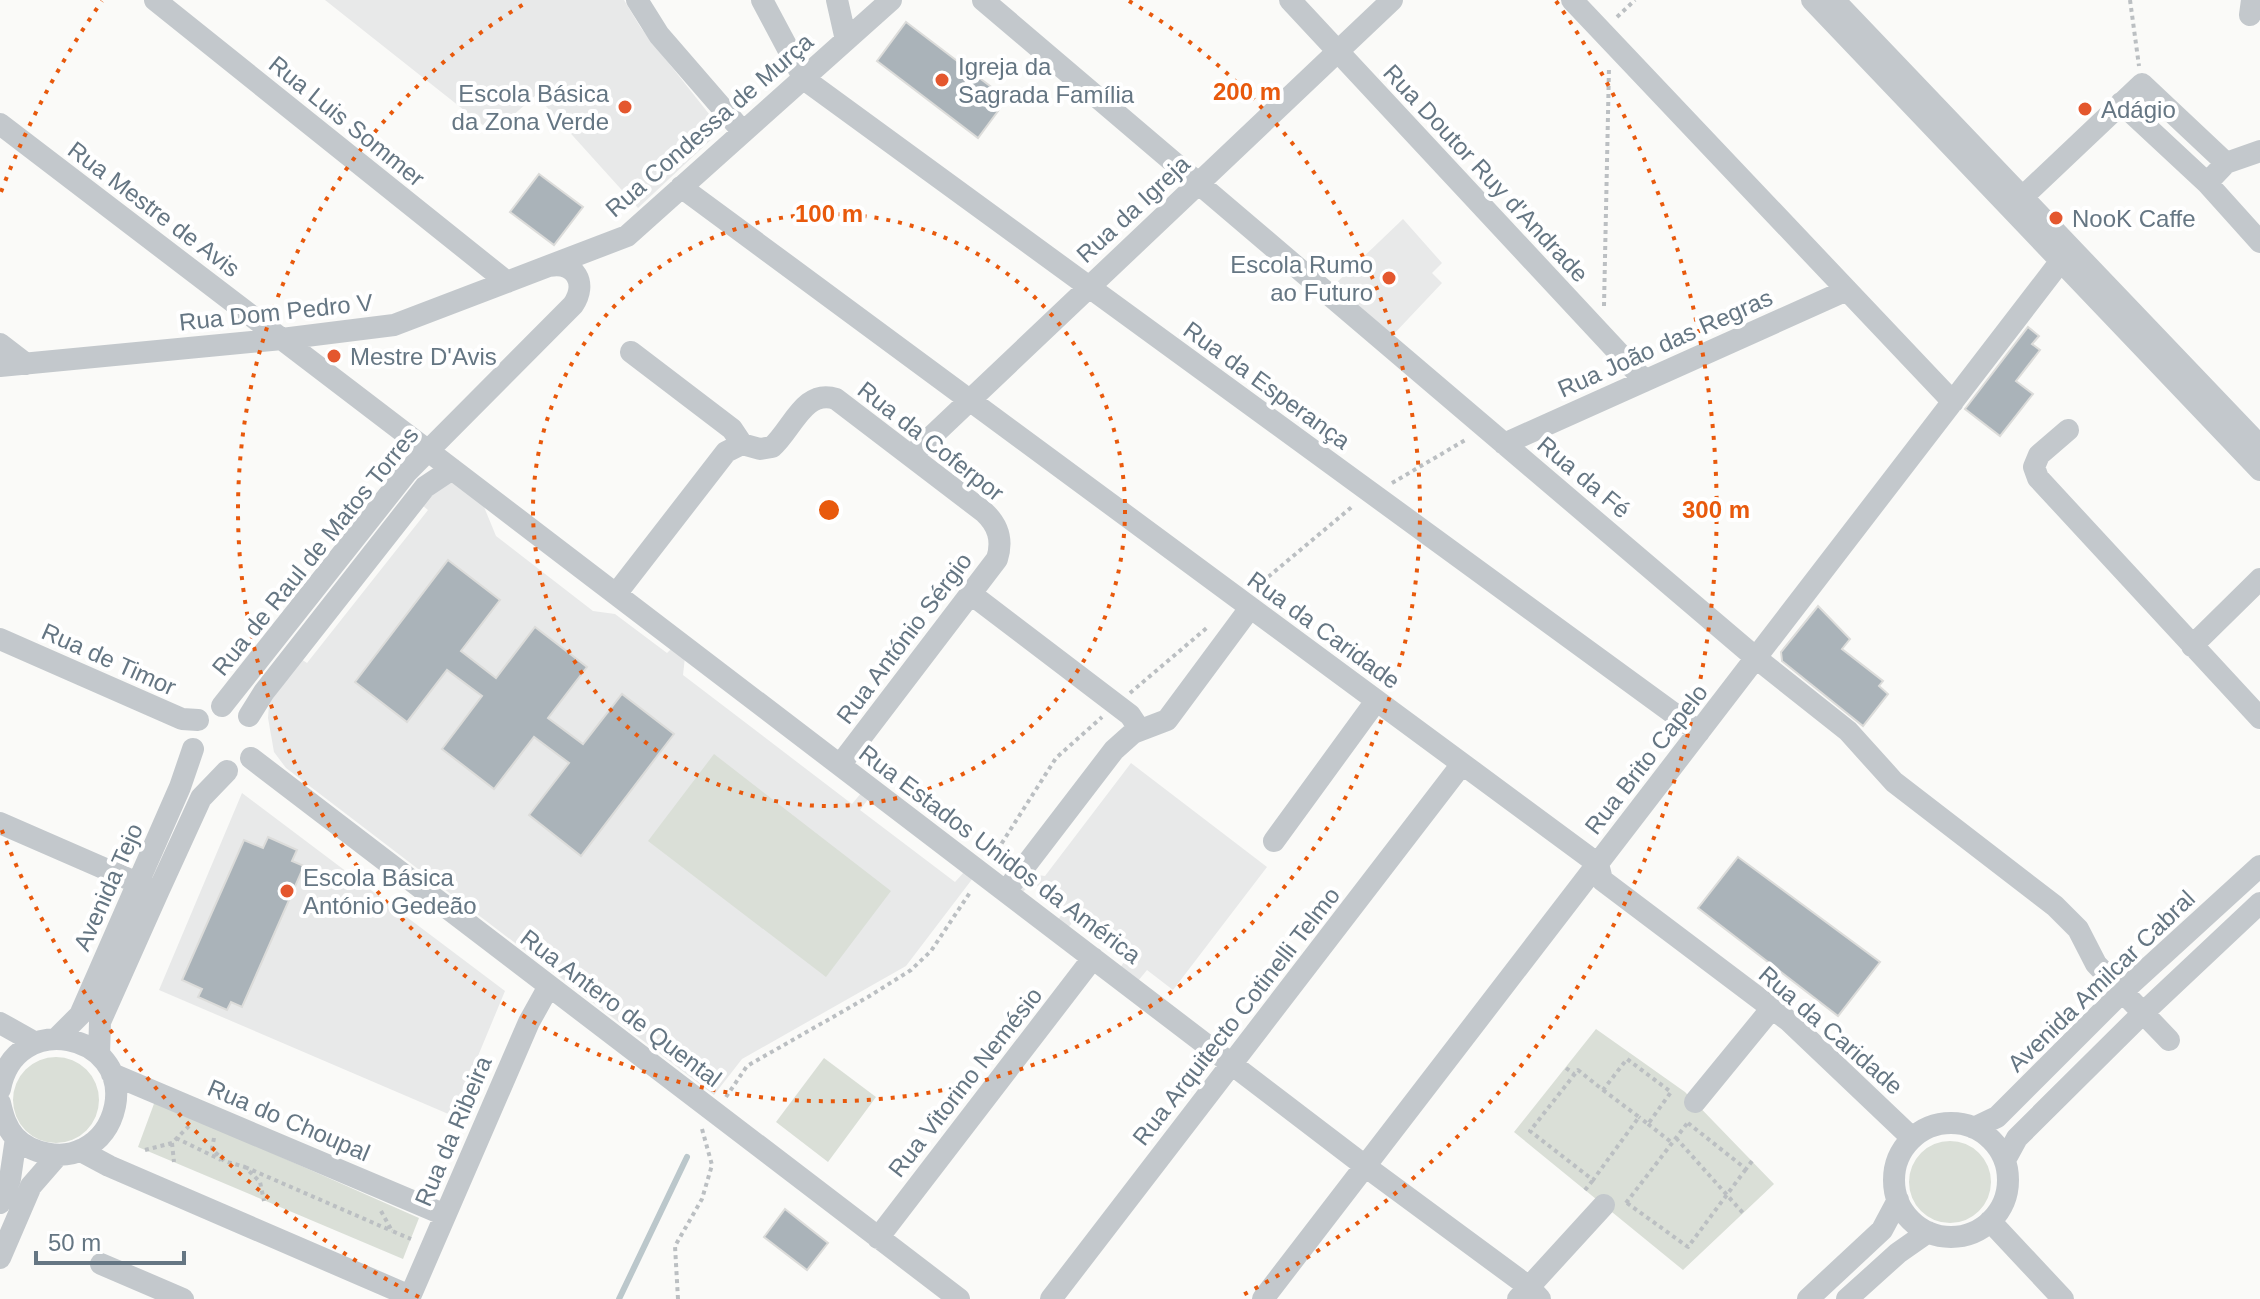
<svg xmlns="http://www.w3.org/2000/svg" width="2260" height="1299" font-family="Helvetica,sans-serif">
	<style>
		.built { fill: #e8e9e9 }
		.green { fill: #dadfd7 }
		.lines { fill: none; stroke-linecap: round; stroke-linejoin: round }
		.stream { stroke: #bbc7cb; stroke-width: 6 }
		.building { fill: #aab3b9; stroke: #dcdcda; stroke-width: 2 }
		.path { stroke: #bbbfc2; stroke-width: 4; stroke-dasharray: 4 4; stroke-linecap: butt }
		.minor { stroke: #c3c8cc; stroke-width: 22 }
		.ring { fill: none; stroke: #e8590c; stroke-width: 4; stroke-dasharray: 4 8 }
		.poi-dot { fill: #e4572e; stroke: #fff; stroke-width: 3 }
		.labels { text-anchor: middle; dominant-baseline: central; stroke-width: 8; stroke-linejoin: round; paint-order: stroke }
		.poi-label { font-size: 24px; fill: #657683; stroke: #fff; text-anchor: start }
		.street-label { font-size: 24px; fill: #657683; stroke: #fff }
		.centre { fill: #e8590c; stroke: #fff; stroke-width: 4 }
		.ring-label { font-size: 24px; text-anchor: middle; font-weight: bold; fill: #e8590c; stroke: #fff; stroke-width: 8; stroke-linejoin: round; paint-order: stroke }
	</style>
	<rect width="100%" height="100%" fill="#fafaf8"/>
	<!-- built -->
	<path class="built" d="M325 0H624L641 28 713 119 716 128V135L638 208 536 95 493 133Z
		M1403 219 1442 263 1432 273 1442 283 1392 336 1333 286Z
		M447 483H453L482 502 496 536 593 611 615 614 667 653 672 648 685 657 683 675 852 804 862 792 869 798 860 810 955 882 965 871 973 878 906 966 742 1059 714 1095 286 768 274 752 268 718 269 704 301 659 307 663 428 510 422 505 432 492Z
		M1131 763 1267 867 1173 990 1147 970 1138 981 1120 968 1128 956 1077 916 1068 928 1058 920 1066 908 1032 882 1022 893 1020 887 1029 874 1045 876Z
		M242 793 505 991 453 1116 159 990Z"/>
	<!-- green -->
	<path class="green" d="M714 754 891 891 826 977 648 841Z
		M1596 1029 1685 1092 1774 1184 1683 1270 1514 1132Z
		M13 1100a43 43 0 1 1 86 0a43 43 0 1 1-86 0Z
		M824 1058 876 1097 828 1162 776 1122Z
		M155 1101 419 1218 403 1259 138 1147Z
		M1909 1182a41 41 0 1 1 82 0a41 41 0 1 1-82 0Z"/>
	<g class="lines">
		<!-- stream -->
		<path class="stream" d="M619 1299 687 1157"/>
	</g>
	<!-- building -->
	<path class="building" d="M906 22 1007 99 978 138 877 61Z
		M539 174 583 207 554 245 510 212Z
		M2028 327 2039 336 2032 344 2040 350 2016 381 2033 394 2000 436 1965 409Z
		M448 560 500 600 461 651 496 678 535 627 587 667 548 718 583 744 622 694 674 734 581 856 529 815 569 763 534 737 494 789 442 749 482 696 447 670 407 722 355 682Z
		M1818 606 1850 639 1842 649 1883 681 1879 686 1888 694 1863 726 1782 661 1781 652Z
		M268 837 297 850 292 861 304 866 242 1007 231 1002 227 1010 198 997 202 989 182 980 244 840 263 848Z
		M1738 857 1880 962 1838 1016 1698 908Z
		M785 1209 828 1243 807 1270 764 1237Z"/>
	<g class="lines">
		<!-- path -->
		<path class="path" d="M2130 0 2139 66
			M1617 17 1635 0
			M1604 306 1609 67
			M1392 483 1467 439
			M1256 587 1353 506
			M1130 693 1209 626
			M993 857 1056 758 1102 717
			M1566 1068 1574 1074
			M1603 1090 1639 1117 1593 1180 1530 1131 1578 1070 1603 1090 1627 1059 1671 1092 1648 1124 1639 1117
			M726 1097 747 1066 868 997 911 970 931 951 971 891
			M1688 1123 1746 1169 1752 1161
			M1648 1124 1671 1142
			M176 1138 221 1160
			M214 1138 212 1149 224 1161 245 1167 260 1182 264 1201
			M1676 1138 1743 1213
			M172 1143 174 1162
			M145 1150 172 1143 189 1126
			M245 1167 392 1231
			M1585 1190 1593 1180
			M1626 1203 1689 1121
			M1627 1203 1688 1247 1746 1169
			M381 1211 392 1231 411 1239
			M678 1299 675 1246 702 1199 712 1165 702 1129"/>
		<!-- minor -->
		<path class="minor" d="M155 0 507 282
			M637 0 659 35 743 132
			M762 0 804 79 1699 732
			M837 0 846 40
			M983 0 1756 658 1848 731 1894 782 2055 906 2078 929 2096 964 2169 1040
			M1290 0 1645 381
			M1572 0 1953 402
			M1812 0 2260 470
			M1834 0 2260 446
			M2250 15 2252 0
			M2121 103 2207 183 2226 163 2260 151
			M0 124 1365 1166 1529 1287 1540 1299
			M2207 183 2260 242
			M681 187 1598 864 1602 880 1789 1021 1912 1138
			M2011 208 2142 84 2226 163
			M0 344 26 364
			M631 352 732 429 742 444
			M0 366 282 339 394 325 627 236 891 0
			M2068 430 2039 455 2034 467 2038 478 2260 718
			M1504 444 1847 290
			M911 456 1392 0
			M616 594 726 452 742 444 760 449 772 447C792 430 804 388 836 399L984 512C998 525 1003 540 997 559L840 765
			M971 594 1130 715 1140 730
			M0 639 182 719 198 720
			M2192 646 2260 579
			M222 706 407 472 573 305C588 283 575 261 549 266
			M249 716 264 692 425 487 452 469
			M251 758 959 1299
			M0 823 149 888
			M1274 841 1376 701
			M1006 891 1114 750 1133 733 1167 720 1250 608
			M0 1023 34 1042
			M57 1038 80 1015 180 787 193 749
			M99 1055 100 1022 158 892 201 798 227 771
			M112 1074 445 1215
			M0 1089C15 1009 129 1033 115 1106 111 1125 101 1140 83 1149 63 1160 31 1154 15 1137 6 1127 3 1116 0 1103
			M1695 1102 1772 1008
			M1894 1180a57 57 0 1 1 114 0a57 57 0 1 1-114 0Z
			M1974 1128 1997 1117 2123 991 2260 866
			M81 1151 109 1166 410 1296
			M2005 1160 2017 1138 2143 1013 2260 903
			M0 1203 10 1179 16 1138
			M1990 1221 2063 1299
			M878 1238 1093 958
			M0 1258 31 1186 58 1155
			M101 1264 183 1299
			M409 1299 529 1022 549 986
			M1051 1299 1462 764
			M1263 1299 2060 262 2071 251
			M1518 1299 1604 1205
			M1808 1299 1882 1230 1898 1200
			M1847 1299 1898 1253 1928 1232"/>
	</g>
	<!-- distance rings -->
	<g class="ring">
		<circle cx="829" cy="510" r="296"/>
		<path d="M1129 1A591 591 0 1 1 529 1"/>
		<path d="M419 1297A887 887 0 0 1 1 828M1 192A887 887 0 0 1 102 1M1556 1A887 887 0 0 1 1239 1297"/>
	</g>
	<!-- markers -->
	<g class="poi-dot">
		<circle cx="942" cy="80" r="8"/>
		<circle cx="625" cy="107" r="8"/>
		<circle cx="2085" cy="109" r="8"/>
		<circle cx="2056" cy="218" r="8"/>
		<circle cx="1389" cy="278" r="8"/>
		<circle cx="334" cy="356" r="8"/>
		<circle cx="287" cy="891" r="8"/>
	</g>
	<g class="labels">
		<!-- poi labels -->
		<g class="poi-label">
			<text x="958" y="66">Igreja da<tspan x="958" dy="28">Sagrada Família</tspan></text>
			<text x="609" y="93" text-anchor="end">Escola Básica<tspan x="609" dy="28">da Zona Verde</tspan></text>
			<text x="2101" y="109">Adágio</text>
			<text x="2072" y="218">NooK Caffe</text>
			<text x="1373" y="264" text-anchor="end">Escola Rumo<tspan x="1373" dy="28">ao Futuro</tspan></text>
			<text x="350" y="356">Mestre D'Avis</text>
			<text x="303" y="877">Escola Básica<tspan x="303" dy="28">António Gedeão</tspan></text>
		</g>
		<!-- street labels -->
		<g class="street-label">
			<text transform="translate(347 121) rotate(39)">Rua Luis Sommer</text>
			<text transform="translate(709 125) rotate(-41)">Rua Condessa de Murça</text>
			<text transform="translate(1486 173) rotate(47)">Rua Doutor Ruy d'Andrade</text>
			<text transform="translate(154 209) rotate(37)">Rua Mestre de Avis</text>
			<text transform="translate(1133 209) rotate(-43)">Rua da Igreja</text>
			<text transform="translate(276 312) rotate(-6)">Rua Dom Pedro V</text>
			<text transform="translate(1665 343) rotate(-24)">Rua João das Regras</text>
			<text transform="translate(1267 385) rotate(36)">Rua da Esperança</text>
			<text transform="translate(931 441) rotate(38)">Rua da Coferpor</text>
			<text transform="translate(1584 477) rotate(40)">Rua da Fé</text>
			<text transform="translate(315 551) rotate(-51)">Rua de Raul de Matos Torres</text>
			<text transform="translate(1324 630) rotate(36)">Rua da Caridade</text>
			<text transform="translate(904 638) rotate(-53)">Rua António Sérgio</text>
			<text transform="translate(109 659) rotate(24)">Rua de Timor</text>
			<text transform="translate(1646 759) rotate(-52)">Rua Brito Capelo</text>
			<text transform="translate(1000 854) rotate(37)">Rua Estados Unidos da América</text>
			<text transform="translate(108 887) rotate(-66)">Avenida Tejo</text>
			<text transform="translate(2101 981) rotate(-44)">Avenida Amilcar Cabral</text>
			<text transform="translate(621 1008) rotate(37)">Rua Antero de Quental</text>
			<text transform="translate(1236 1016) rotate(-52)">Rua Arquitecto Cotinelli Telmo</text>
			<text transform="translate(1831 1030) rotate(41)">Rua da Caridade</text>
			<text transform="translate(965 1082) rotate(-52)">Rua Vitorino Nemésio</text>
			<text transform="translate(289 1120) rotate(23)">Rua do Choupal</text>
			<text transform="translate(453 1131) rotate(-67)">Rua da Ribeira</text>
		</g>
	</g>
	<circle cx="829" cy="510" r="12" class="centre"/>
	<g class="ring-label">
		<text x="1247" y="100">200 m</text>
		<text x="829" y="222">100 m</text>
		<text x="1716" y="518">300 m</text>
	</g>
	<!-- scale -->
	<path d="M36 1251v12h148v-12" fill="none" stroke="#657683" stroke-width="4"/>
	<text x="48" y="1251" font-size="24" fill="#657683" stroke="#ffffff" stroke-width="6" paint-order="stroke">50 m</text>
</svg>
